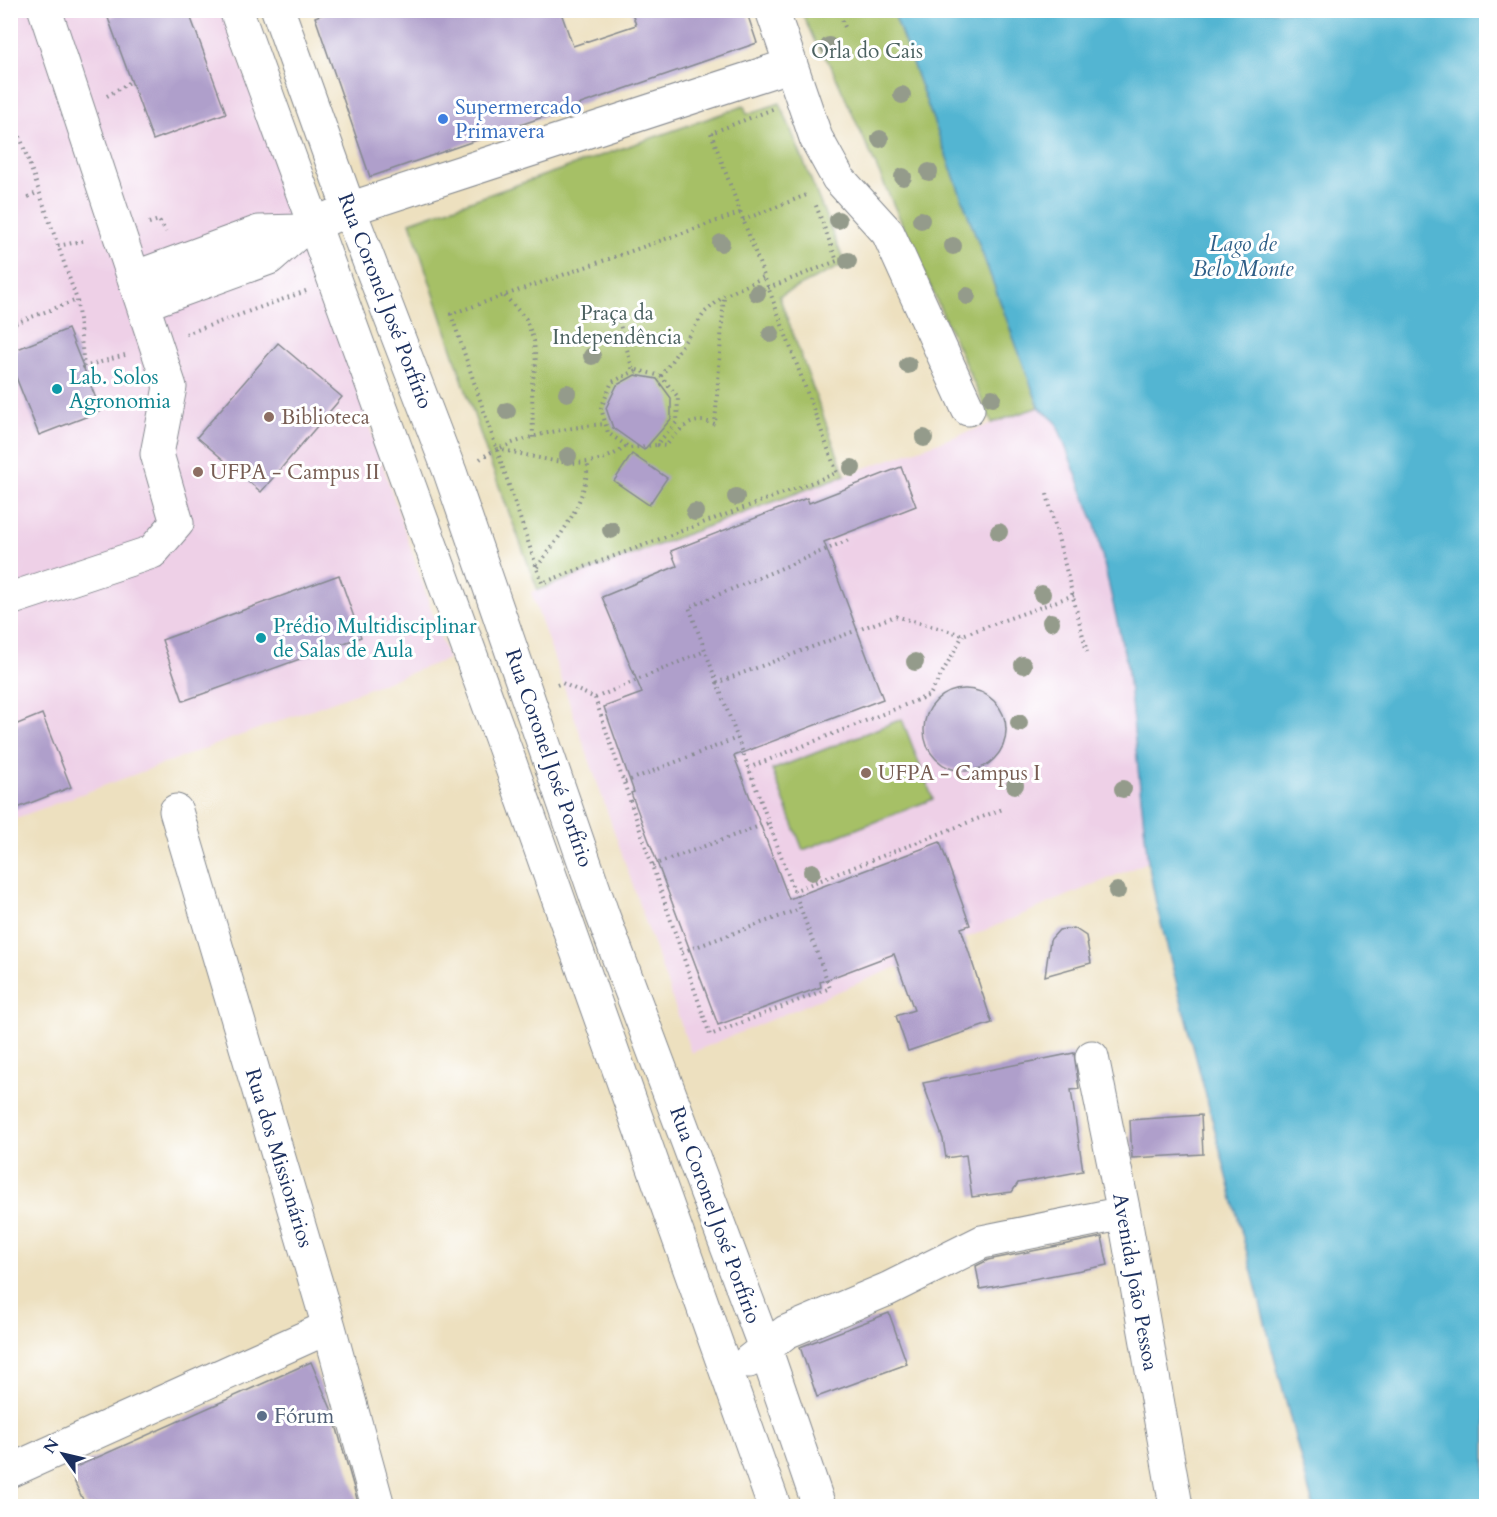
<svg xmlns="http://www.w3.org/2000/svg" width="1497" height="1517" font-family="Cardo,serif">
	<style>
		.built { fill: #eed0e7 }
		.green { fill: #a6c066; stroke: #607862; stroke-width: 1.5 }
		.water { fill: #53b5d2; stroke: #377298; stroke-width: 1.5 }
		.building { fill: #af9fcb }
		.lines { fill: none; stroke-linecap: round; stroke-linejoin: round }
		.minor-casing { stroke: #84888e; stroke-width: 35 }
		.path { stroke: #84888e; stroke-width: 4; stroke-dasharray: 1.5 4.5; stroke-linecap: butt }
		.minor { stroke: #fff; stroke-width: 33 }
		.tree { fill: #949b8b }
		.shop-dot { fill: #3f7fe0; stroke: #fff; stroke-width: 2 }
		.culture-dot { fill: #0f9aa8; stroke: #fff; stroke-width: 2 }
		.education-dot { fill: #8d6e63; stroke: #fff; stroke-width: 2 }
		.service-dot { fill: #5c6f8a; stroke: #fff; stroke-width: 2 }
		.labels { text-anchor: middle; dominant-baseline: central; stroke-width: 6; stroke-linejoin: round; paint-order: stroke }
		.park-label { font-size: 21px; fill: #4c6261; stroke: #fff }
		.shop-label { font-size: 21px; fill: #366cbe; stroke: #fff; text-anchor: start }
		.street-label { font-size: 21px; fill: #1b2f5e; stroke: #fff }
		.culture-label { font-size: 21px; fill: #0d838f; stroke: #fff; text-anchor: start }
		.education-label { font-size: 21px; fill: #785e54; stroke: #fff; text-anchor: start }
		.service-label { font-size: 21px; fill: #4e5e75; stroke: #fff; text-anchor: start }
		.water-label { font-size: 22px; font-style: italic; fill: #2f5e87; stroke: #fff }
	</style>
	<rect width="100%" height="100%" fill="#fff"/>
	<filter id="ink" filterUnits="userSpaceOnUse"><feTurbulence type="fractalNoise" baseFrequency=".0167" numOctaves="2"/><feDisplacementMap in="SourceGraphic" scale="12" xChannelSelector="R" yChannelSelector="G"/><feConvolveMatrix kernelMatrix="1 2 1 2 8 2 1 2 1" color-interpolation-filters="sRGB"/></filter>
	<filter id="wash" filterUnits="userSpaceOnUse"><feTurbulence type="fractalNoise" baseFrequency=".008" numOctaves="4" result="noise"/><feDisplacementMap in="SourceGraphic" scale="24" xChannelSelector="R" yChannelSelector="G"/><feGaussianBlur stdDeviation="1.35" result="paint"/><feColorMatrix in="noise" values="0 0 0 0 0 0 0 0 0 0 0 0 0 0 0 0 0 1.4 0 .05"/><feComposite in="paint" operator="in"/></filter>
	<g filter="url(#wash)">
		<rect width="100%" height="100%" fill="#ede0bf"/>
		<!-- built -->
		<path class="built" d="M11 11H222L322 285 448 659 11 820Z
			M1039 407 1056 421 1095 524 1127 665 1148 862 691 1053 531 592 845 475Z"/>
		<!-- green -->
		<path class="green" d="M801 11H893L1039 407 992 423 830 64 815 42Z
			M780 103 845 264 779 296 845 475 538 590 487 454 410 222 744 106 747 114Z
			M902 719 933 799 803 850 772 770Z"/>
		<!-- water -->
		<path class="water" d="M893 11H1486V1506H1313L1157 908 1148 862 1127 665 1095 524 1056 422 1039 407Z"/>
		<g id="blocks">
			<!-- building -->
			<path class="building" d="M128 10H188L226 113 153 140 108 18Z
				M334 10H560L573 46 636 25 631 10H746L757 43 370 177 315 17Z
				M68 329 101 411 39 435 10 362V352Z
				M278 343 342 397 261 492 197 437Z
				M635 375 657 379 671 398V419L644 450 613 428 606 408 617 385Z
				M632 454 667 478 649 505 614 481Z
				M901 467 916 506 824 542 883 699 734 756 789 899 940 842 970 925 961 928 992 1023 908 1051 896 1016 914 1010 894 954 820 982 821 987 718 1025 631 793 634 792 604 707 642 693 602 597 677 566 671 551 807 498 809 503Z
				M339 575 361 637 183 701 162 640Z
				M924 730a41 41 0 1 1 82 0a41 41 0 1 1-82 0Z
				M42 714 71 787 10 811V727Z
				M1074 928 1086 936 1091 963 1045 976 1050 940 1059 930Z
				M1074 1053 1079 1089 1071 1090 1083 1171 1018 1183 1012 1192 972 1197 966 1155 946 1158 943 1139 923 1083Z
				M1201 1115 1203 1154 1132 1158 1130 1120Z
				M1102 1237 1108 1265 980 1289 976 1266 988 1260Z
				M889 1313 907 1364 817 1397 800 1347Z
				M311 1362 332 1411 359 1506H86L69 1470Z"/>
		</g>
	</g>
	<g filter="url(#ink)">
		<use href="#blocks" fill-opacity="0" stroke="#84888e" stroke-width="1.5"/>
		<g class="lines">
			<defs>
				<path id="minor" d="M236 10 509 760 774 1506
					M278 10 349 209 450 472 603 916 765 1348 819 1506
					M772 10 816 138 838 178 888 233 968 409
					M134 278 259 232 300 231
					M143 304 269 258 300 231 349 209 791 65
					M10 599 152 552 177 523 157 454 170 387 45 10
					M176 811 329 1327 378 1506
					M1092 1057 1124 1213 1176 1506
					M749 1361 786 1332 888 1289 982 1242 1124 1213
					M10 1471 329 1327"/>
			</defs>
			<!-- minor casing -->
			<use href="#minor" class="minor-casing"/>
			<!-- path -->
			<path class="path" d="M842 20 845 27
				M107 96 132 81
				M10 108 77 300 84 367 125 355
				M28 197 39 192
				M740 213 451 314 542 583 837 473 711 133 773 109
				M743 220 809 194
				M149 223 159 220 166 232
				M58 246 87 240
				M768 288 837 261 815 203
				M505 296 526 319 534 341 536 363 532 384 533 439
				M619 321 633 371
				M10 325 77 300
				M186 334 306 291
				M637 370 661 376 678 397 677 422 656 445 630 448 608 433 601 408 612 382Z
				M661 376 705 312 724 296 764 277
				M657 445 666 446C680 428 692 415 715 424L724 296
				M497 449C544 457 585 477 627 446
				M480 459C507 439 572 426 606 424
				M1047 494 1087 652
				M537 567C561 535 585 505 588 464
				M716 683 895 616 963 635 1074 595
				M557 685 562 683 595 698 705 651
				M595 698 710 1035 830 988 689 607 851 539
				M748 768 930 695 963 635
				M625 782 737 738
				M653 865 768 823
				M793 891 1005 808
				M682 952 800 909"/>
			<!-- minor -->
			<use href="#minor" class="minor"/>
		</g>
		<!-- trees -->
		<g class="tree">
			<circle cx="829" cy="46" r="9"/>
			<circle cx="902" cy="95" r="9"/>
			<circle cx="880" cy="139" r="9"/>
			<circle cx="929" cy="172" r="9"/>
			<circle cx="903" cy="177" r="9"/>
			<circle cx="838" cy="220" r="9"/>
			<circle cx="921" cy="220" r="9"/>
			<circle cx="721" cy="243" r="9"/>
			<circle cx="953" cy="246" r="9"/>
			<circle cx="848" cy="261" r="9"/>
			<circle cx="757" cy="293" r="9"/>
			<circle cx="967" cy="296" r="9"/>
			<circle cx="771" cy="334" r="9"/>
			<circle cx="592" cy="356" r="9"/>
			<circle cx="908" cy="365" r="9"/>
			<circle cx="567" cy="393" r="9"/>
			<circle cx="992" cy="398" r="9"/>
			<circle cx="507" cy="411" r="9"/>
			<circle cx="924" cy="438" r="9"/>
			<circle cx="568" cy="456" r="9"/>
			<circle cx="852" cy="468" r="9"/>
			<circle cx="736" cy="497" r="9"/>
			<circle cx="695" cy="512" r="9"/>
			<circle cx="611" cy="530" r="9"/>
			<circle cx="999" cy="532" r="9"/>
			<circle cx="1042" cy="594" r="9"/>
			<circle cx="1051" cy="622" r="9"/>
			<circle cx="915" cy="662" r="9"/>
			<circle cx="1023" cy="665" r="9"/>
			<circle cx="1019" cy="723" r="9"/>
			<circle cx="1015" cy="785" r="9"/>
			<circle cx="1123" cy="789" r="9"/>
			<circle cx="812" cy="872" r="9"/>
			<circle cx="1117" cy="891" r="9"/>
		</g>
	</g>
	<!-- markers -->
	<circle class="shop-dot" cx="443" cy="119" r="6"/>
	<g class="culture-dot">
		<circle cx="57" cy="389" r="6"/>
		<circle cx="261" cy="638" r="6"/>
	</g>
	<g class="education-dot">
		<circle cx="269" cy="417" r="6"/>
		<circle cx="198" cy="472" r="6"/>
		<circle cx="866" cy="773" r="6"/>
	</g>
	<circle class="service-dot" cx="262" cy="1416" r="6"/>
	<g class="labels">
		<!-- park labels -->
		<g class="park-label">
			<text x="867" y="51">Orla do Cais</text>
			<text x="617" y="313">Praça da<tspan x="617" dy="24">Independência</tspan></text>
		</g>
		<!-- shop labels -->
		<g class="shop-label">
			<text x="455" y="107">Supermercado<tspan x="455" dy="24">Primavera</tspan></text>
		</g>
		<!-- street labels -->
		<g class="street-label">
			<text transform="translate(385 301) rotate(69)">Rua Coronel José Porfírio</text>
			<text transform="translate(549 758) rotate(71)">Rua Coronel José Porfírio</text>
			<text transform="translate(279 1158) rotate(73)">Rua dos Missionários</text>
			<text transform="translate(715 1215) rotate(70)">Rua Coronel José Porfírio</text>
			<text transform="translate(1135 1282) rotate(80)">Avenida João Pessoa</text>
		</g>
		<!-- culture labels -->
		<g class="culture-label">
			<text x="69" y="377">Lab. Solos<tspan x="69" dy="24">Agronomia</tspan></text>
			<text x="273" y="626">Prédio Multidisciplinar<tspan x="273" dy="24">de Salas de Aula</tspan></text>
		</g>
		<!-- education labels -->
		<g class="education-label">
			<text x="281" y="417">Biblioteca</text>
			<text x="210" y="472">UFPA - Campus II</text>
			<text x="878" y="773">UFPA - Campus I</text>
		</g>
		<!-- service labels -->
		<g class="service-label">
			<text x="274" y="1416">Fórum</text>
		</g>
		<!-- water labels -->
		<g class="water-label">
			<text x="1243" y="244">Lago de<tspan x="1243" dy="25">Belo Monte</tspan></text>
		</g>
	</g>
	<!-- margin -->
	<rect width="1497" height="1517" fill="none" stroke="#fff" stroke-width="36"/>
	<!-- north arrow -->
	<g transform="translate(63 1454) rotate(304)" stroke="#ffffff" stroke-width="4.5" paint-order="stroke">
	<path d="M0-4.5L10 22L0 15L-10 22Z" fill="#1b2f5e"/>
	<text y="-9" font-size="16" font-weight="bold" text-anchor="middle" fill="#1b2f5e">N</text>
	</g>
</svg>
